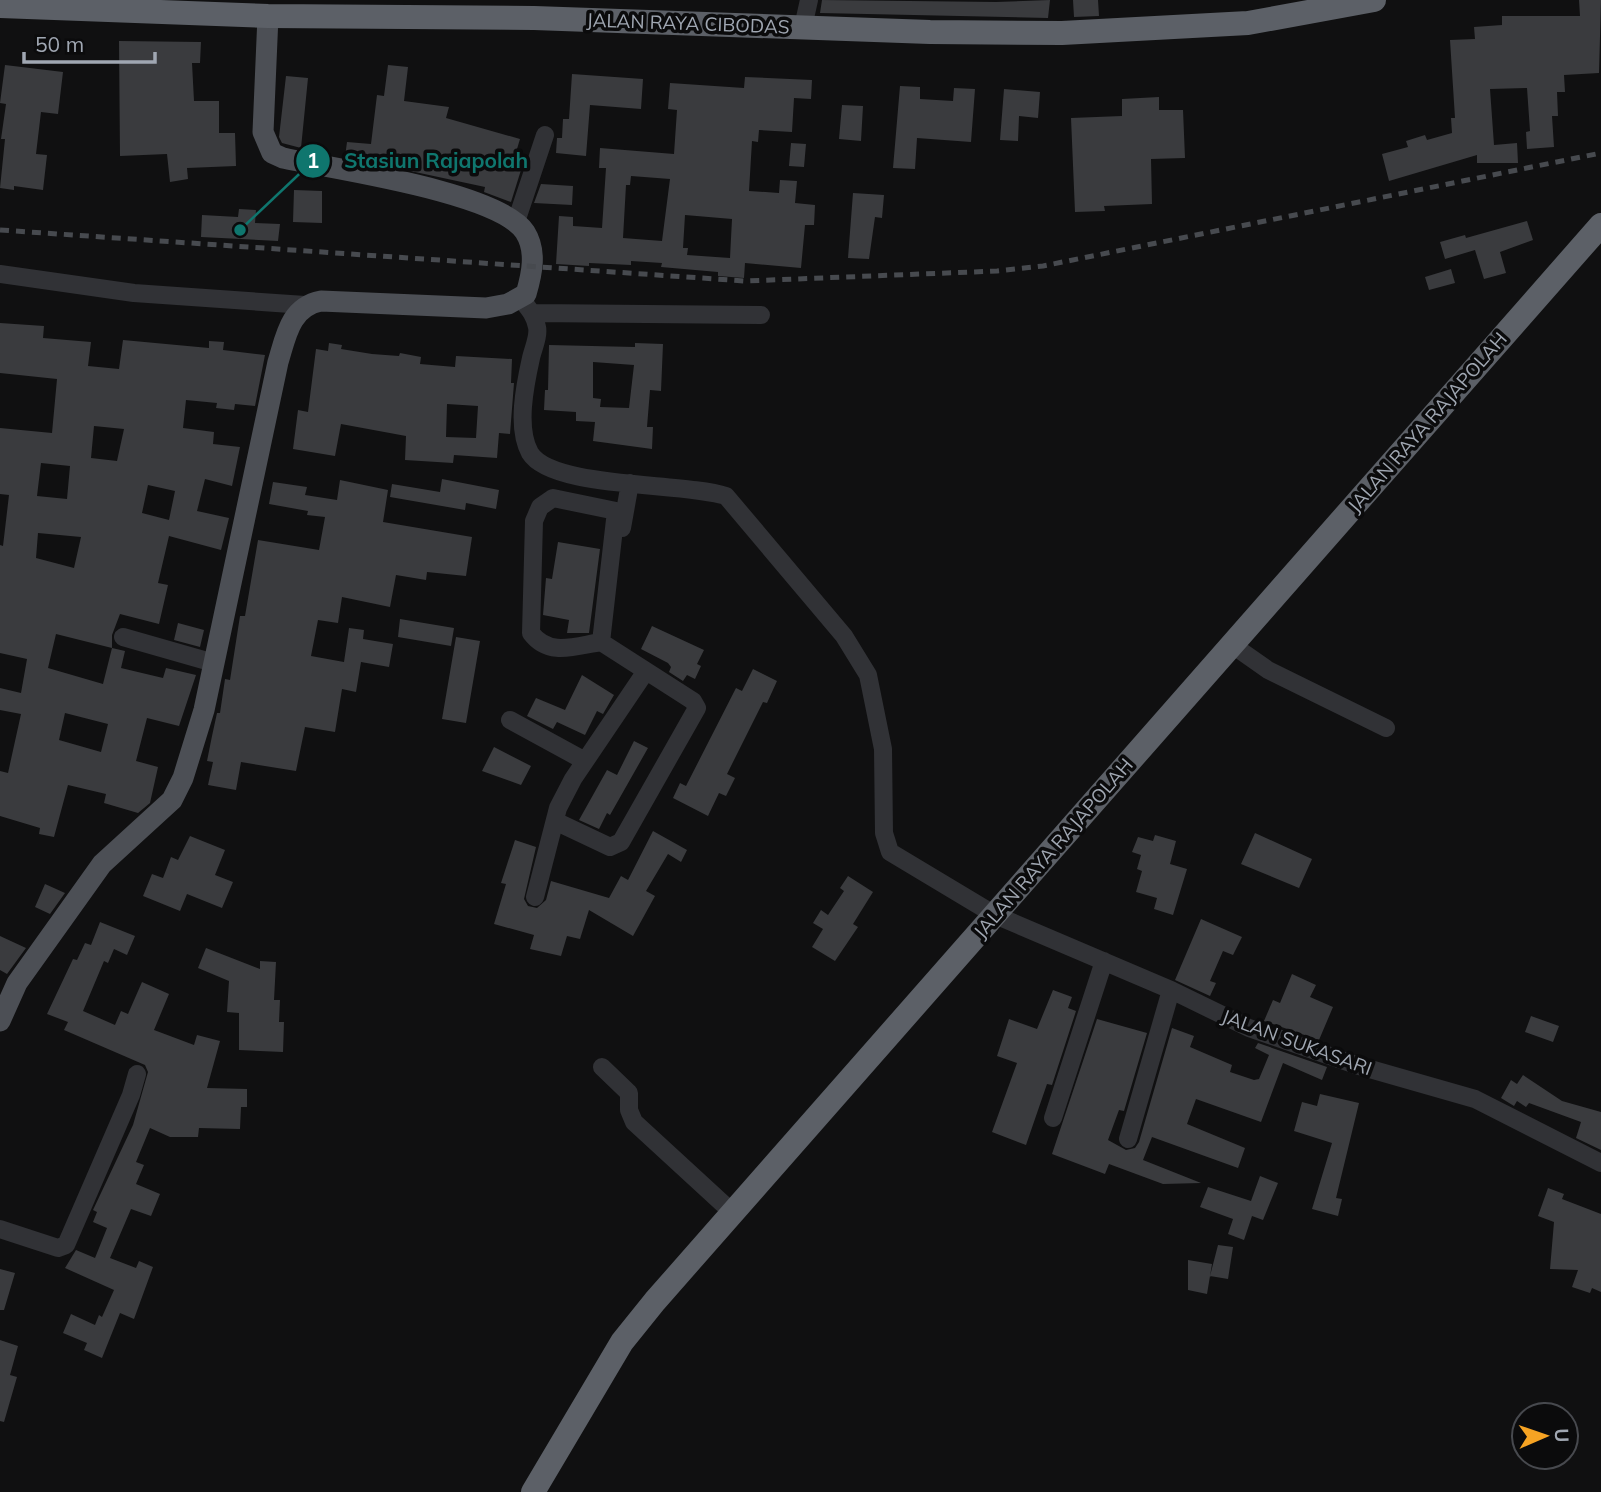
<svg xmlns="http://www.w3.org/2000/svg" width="1601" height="1492" font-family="Mulish,sans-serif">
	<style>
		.building { fill: #3a3b3e; fill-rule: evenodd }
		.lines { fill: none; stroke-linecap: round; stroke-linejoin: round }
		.minor { stroke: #313236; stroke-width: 18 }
		.major { stroke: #4c4f55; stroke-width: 21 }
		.highway { stroke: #5c6067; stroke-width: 24 }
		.rail { stroke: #474a4f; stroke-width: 5; stroke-dasharray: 9 7; stroke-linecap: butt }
		.labels { text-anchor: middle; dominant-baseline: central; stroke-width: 7; stroke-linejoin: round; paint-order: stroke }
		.street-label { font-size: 19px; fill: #a0a7b2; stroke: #0b0b0c }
		.leader { fill: none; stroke: #0f766e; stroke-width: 2.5 }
		.callout-dot { fill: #0f766e; stroke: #0b0b0c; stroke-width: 2.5 }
		.mark-label { font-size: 21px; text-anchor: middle; font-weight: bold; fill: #fff }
		.callout-label { font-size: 21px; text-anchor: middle; font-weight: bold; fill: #0f766e; stroke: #0b0b0c; stroke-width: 7; stroke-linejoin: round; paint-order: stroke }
	</style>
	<rect width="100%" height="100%" fill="#101011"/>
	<!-- building -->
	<path class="building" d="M822 0 996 2 1050 0 1048 18 820 13Z
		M1073 0H1098L1099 16 1074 17Z
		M1579 0H1601L1599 73 1564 75 1565 92H1557L1558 116H1552L1554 147 1527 149 1526 132 1530 131 1527 88 1490 89 1494 145 1517 143 1518 163H1477V155L1389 181 1382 154 1408 147 1406 141 1425 135 1427 140 1452 133 1451 118H1455L1450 40 1475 39 1474 27 1502 25V16H1580Z
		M119 41 201 42 200 63H192L194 101H219V133H235L236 166 187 168 188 179 170 182 167 154 120 156Z
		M5 65 63 72 58 114 41 112 36 154 47 155 43 190 14 186V190L0 188 5 139H1L6 104 0 103Z
		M388 65 408 67 404 101 449 107 446 118 520 139 511 169 521 170 511 202 484 192 485 187 345 157 347 142 371 144 377 95 384 96Z
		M572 74 643 79 641 109 590 105 586 156 556 153 557 138H562L563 119H569Z
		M286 76 308 78 301 148 282 143 279 137Z
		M745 77 812 80 811 99 794 98 792 132 759 130 758 142 752 141 749 191 779 193 780 180 797 181 795 203 815 205 814 225H805L801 268 745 263 744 278 718 276V272L661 267 662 263 631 261V265L589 263V266L556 264 559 216 573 217V226L602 228 606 168H599L600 148 674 154 677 110 668 109 670 83 744 88ZM631 176 670 179 662 241 623 238 626 185H630ZM685 215 732 219 730 258 687 255 688 248H683Z
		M900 86 920 87V99L953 101 954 88 975 89 971 142 917 138 915 169 893 168Z
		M1004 89 1040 92 1038 118 1019 116 1018 141 1000 140Z
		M1159 97V110H1183L1185 158 1151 159 1152 204 1104 206 1105 211 1075 212 1071 118 1122 116V99Z
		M842 105 863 106 861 141 839 139Z
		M791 143 806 144 804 167 789 166Z
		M541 184 573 186 572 205 534 203Z
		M294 190 322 191V223L293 222Z
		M853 193 884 195 882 218 875 217 869 259 848 258Z
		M239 209 256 210 255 223 280 224 278 241 201 237 202 215 238 217Z
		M1527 221 1533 240 1500 252 1506 273 1484 279 1475 250 1445 259 1440 242 1465 235 1466 238Z
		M1451 269 1455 283 1429 290 1425 277Z
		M0 323 44 326 43 338 91 342 88 366 119 369 123 340 209 348V341L224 342 223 350 265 355 255 406 235 404 234 410 216 408 217 403 186 400 183 428 214 432 213 444 240 447 232 486 205 479 197 511 229 518 221 550 169 536 158 583 168 585 159 624 120 614 112 635V648L125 651 121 668 163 678 166 668 196 675 179 726 147 718 136 761 158 767 150 803 138 813 104 803 106 794 68 785 54 837 39 834 40 828 0 816V771L8 773 21 714 0 710V688L21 693 27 659 0 653V545L3 546 9 495 0 494V428L52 433 57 379 0 373ZM94 426 124 429 117 461 91 458ZM41 463 70 466 67 499 37 496ZM148 485 175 491 169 520 142 513ZM38 533 81 537 74 568 36 558ZM56 634 112 648 103 684 48 668ZM65 713 108 724 101 752 59 740Z
		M329 343 342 345 341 349 372 354 399 356 400 353 421 357 420 364 455 367 456 356 512 359 511 383H514L510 434 499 433 497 458 454 455 453 463 405 460 406 436 341 424 335 456 293 449 298 410 308 412 316 349 328 351ZM447 404 478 406 476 438 446 437Z
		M635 343 663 344 661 391 650 390 647 427H653L652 449 593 441 595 422 576 421V412L544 410 545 390H548L549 345 635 347ZM593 362 634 365 629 408 600 407 601 399 593 398Z
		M442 479 499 490 496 509 466 503 465 510 390 497 392 484 440 492Z
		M340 480 388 490 383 522 472 537 466 576 427 572 426 580 396 575 390 607 342 597 338 623 318 620 311 656 344 662 349 628 364 630 363 639 393 644 389 667 361 662 356 692 342 689 335 732 305 727 296 771 241 762 236 790 208 785 213 762 207 761 212 736 217 713H220L225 679 230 680 240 616H245L258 540 319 550 325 517 307 515 308 511 269 504 273 482 307 487 305 495 337 500Z
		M558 542 600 549 589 633H567L569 620 543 615 546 578 552 579Z
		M400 619 454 628 451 646 398 637Z
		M178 623 204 630 200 647 174 640Z
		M652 626 704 650 697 664 701 666 695 679 687 675 683 681 669 672 671 667 668 663 641 649Z
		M456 637 480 641 466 723 442 719Z
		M753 669 777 681 767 703 763 702 727 774 735 778 726 796 719 793 708 816 673 798 680 783 686 786 736 688 742 691Z
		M582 675 614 695 603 714 597 711 585 735 557 722 553 729 527 716 536 698 565 710Z
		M634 741 648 748 610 815 607 813 599 829 579 820 607 770 617 775Z
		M494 747 531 766 521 785 482 771Z
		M653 831 687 850 681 862 668 854 646 891 655 896 633 936 589 910 580 939 567 936 561 956 530 949 534 935 494 924 506 884 501 883 515 840 536 847 524 899 528 906 537 908 546 900 551 881 609 898 621 876 628 880Z
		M1255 833 1312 859 1299 888 1241 864Z
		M1155 835 1176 841 1170 864 1187 869 1173 915 1154 909 1157 898 1136 892 1142 871 1137 869 1141 855 1132 852 1138 837 1153 841Z
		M190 836 225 850 215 875 233 882 222 908 187 894 180 911 143 896 152 874 163 878 171 857 178 860Z
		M848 876 873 892 853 924 858 927 835 961 812 947 823 929 813 923 821 910 828 915 844 891 840 888Z
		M45 884 65 893 50 914 35 907Z
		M1201 919 1242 937 1233 955 1223 951 1210 981 1216 983 1210 996 1175 980Z
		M100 922 135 936 127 955 114 949 108 963 104 961 83 1011 115 1025 121 1011 128 1014 142 982 169 994 154 1030 194 1045 197 1035 220 1041 207 1088 247 1089V1107H241L240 1129 199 1128 198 1137H170L150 1128 136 1162 144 1165 136 1184 160 1194 151 1216 131 1209 110 1258 136 1268 139 1261 153 1267 134 1319 120 1313 102 1358 84 1350 87 1343 63 1333 71 1314 95 1325 99 1315 102 1317 114 1290 65 1268 76 1250 95 1258 107 1228 93 1222 97 1212 93 1210 133 1125 148 1072 145 1065 64 1030 68 1022 47 1014 73 959 77 960 85 943 91 945Z
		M0 936 26 948 7 974 0 970Z
		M206 948 260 969V961L276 962 274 1000H280L279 1022H284L283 1052 239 1050V1013L227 1012 229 981 198 968Z
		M1292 974 1316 985 1310 997 1333 1007 1319 1040 1264 1021 1273 1000 1280 1003Z
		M1053 990 1072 997 1068 1008 1076 1011 1052 1085 1047 1084 1026 1145 992 1132 1017 1063 997 1056 1009 1019 1037 1029Z
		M1531 1016 1559 1026 1553 1042 1525 1032Z
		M1097 1019 1147 1033 1124 1111 1119 1110 1108 1140 1126 1150 1135 1148 1139 1142 1172 1028 1194 1036 1190 1047 1232 1065 1230 1072 1254 1080 1259 1079 1269 1055 1255 1048 1258 1043 1327 1067 1322 1080 1283 1063 1261 1122 1196 1099 1187 1124 1245 1148 1238 1168 1152 1137 1143 1160 1201 1183 1163 1184 1109 1164 1105 1174 1052 1154Z
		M1523 1075 1562 1101 1601 1112V1150L1576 1138 1581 1122 1529 1103 1526 1107 1517 1101 1514 1106 1501 1098 1511 1080 1517 1084Z
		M1320 1094 1359 1103 1336 1198 1342 1199 1338 1216 1312 1209 1332 1143 1294 1131 1302 1102 1317 1106Z
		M1260 1176 1278 1183 1263 1220 1252 1216 1244 1240 1228 1234 1233 1219 1200 1207 1208 1187 1251 1201Z
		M1548 1188 1564 1194 1562 1199 1601 1214V1292L1592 1288 1590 1293 1572 1287 1578 1270 1550 1269 1554 1222 1538 1216Z
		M1218 1245 1233 1247 1228 1279 1210 1276Z
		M1188 1260 1212 1264 1207 1294 1188 1290Z
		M0 1269 15 1273 4 1310H0Z
		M0 1340 18 1346 10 1375 17 1377 4 1422 0 1421Z"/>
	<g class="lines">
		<!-- minor -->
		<path class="minor" d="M803 27 809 0
			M516 222 545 135
			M0 274 134 293 305 305
			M521 299C528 308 535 315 537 327 539 336 533 349 531 358 525 385 516 428 530 453 552 489 683 482 726 496L844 636 868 675 883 749 884 833 890 852 995 915 1171 990 1249 1028 1356 1065 1475 1099 1601 1163
			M532 313 761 315
			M622 528 630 483
			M123 637 214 663
			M1231 644 1268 670 1386 728
			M510 720 585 761
			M555 821 610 847 621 842 697 708 693 701 601 642C575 646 549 657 531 633L534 521 540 507 553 498 616 511 601 642
			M535 897 558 808 573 779 646 671
			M602 1067 629 1093V1110L634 1122 733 1213
			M1053 1118 1104 961
			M1128 1139 1171 990
			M0 1229 58 1248 66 1245 131 1095 137 1074"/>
		<!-- major -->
		<path class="major" d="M0 1021 17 983 102 864 172 800 183 778 204 710 278 362C286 336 290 307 321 301L486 308 508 304 526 294C532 274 537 251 525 232 499 192 333 169 283 158L272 153 263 132 268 16"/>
		<!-- highway -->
		<path class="highway" d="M0 6 268 16 534 18 930 32 1062 33 1248 23 1374 0
			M533 1492 622 1342 655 1301 1601 225"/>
		<!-- rail -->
		<path class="rail" d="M0 230 745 281 997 271 1043 266 1601 153"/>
	</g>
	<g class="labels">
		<!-- street labels -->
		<g class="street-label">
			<text transform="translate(688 23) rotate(2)">JALAN RAYA CIBODAS</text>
			<text transform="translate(1427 422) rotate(-49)">JALAN RAYA RAJAPOLAH</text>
			<text transform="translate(1053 848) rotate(-49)">JALAN RAYA RAJAPOLAH</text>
			<text transform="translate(1297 1042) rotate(20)">JALAN SUKASARI</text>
		</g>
	</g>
	<!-- callouts -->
	<path class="leader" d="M240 230L313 161"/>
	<g class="callout-dot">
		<circle cx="240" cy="230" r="7"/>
		<circle cx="313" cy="161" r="18"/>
	</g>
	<g class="mark-label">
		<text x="313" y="168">1</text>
	</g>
	<g class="callout-label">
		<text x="436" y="168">Stasiun Rajapolah</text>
	</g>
	<!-- north arrow -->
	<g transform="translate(1545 1436) rotate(88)"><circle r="33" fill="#0b0b0c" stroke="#47494e" stroke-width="2"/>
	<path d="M0-5L12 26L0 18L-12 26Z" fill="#f6a323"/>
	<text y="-10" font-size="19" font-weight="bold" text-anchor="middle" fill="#a0a7b2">U</text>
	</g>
	<!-- scale -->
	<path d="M24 52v10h131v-10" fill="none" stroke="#a0a7b2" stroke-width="3.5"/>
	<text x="35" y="52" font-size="21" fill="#a0a7b2" stroke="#0b0b0c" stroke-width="5" paint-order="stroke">50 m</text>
</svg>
